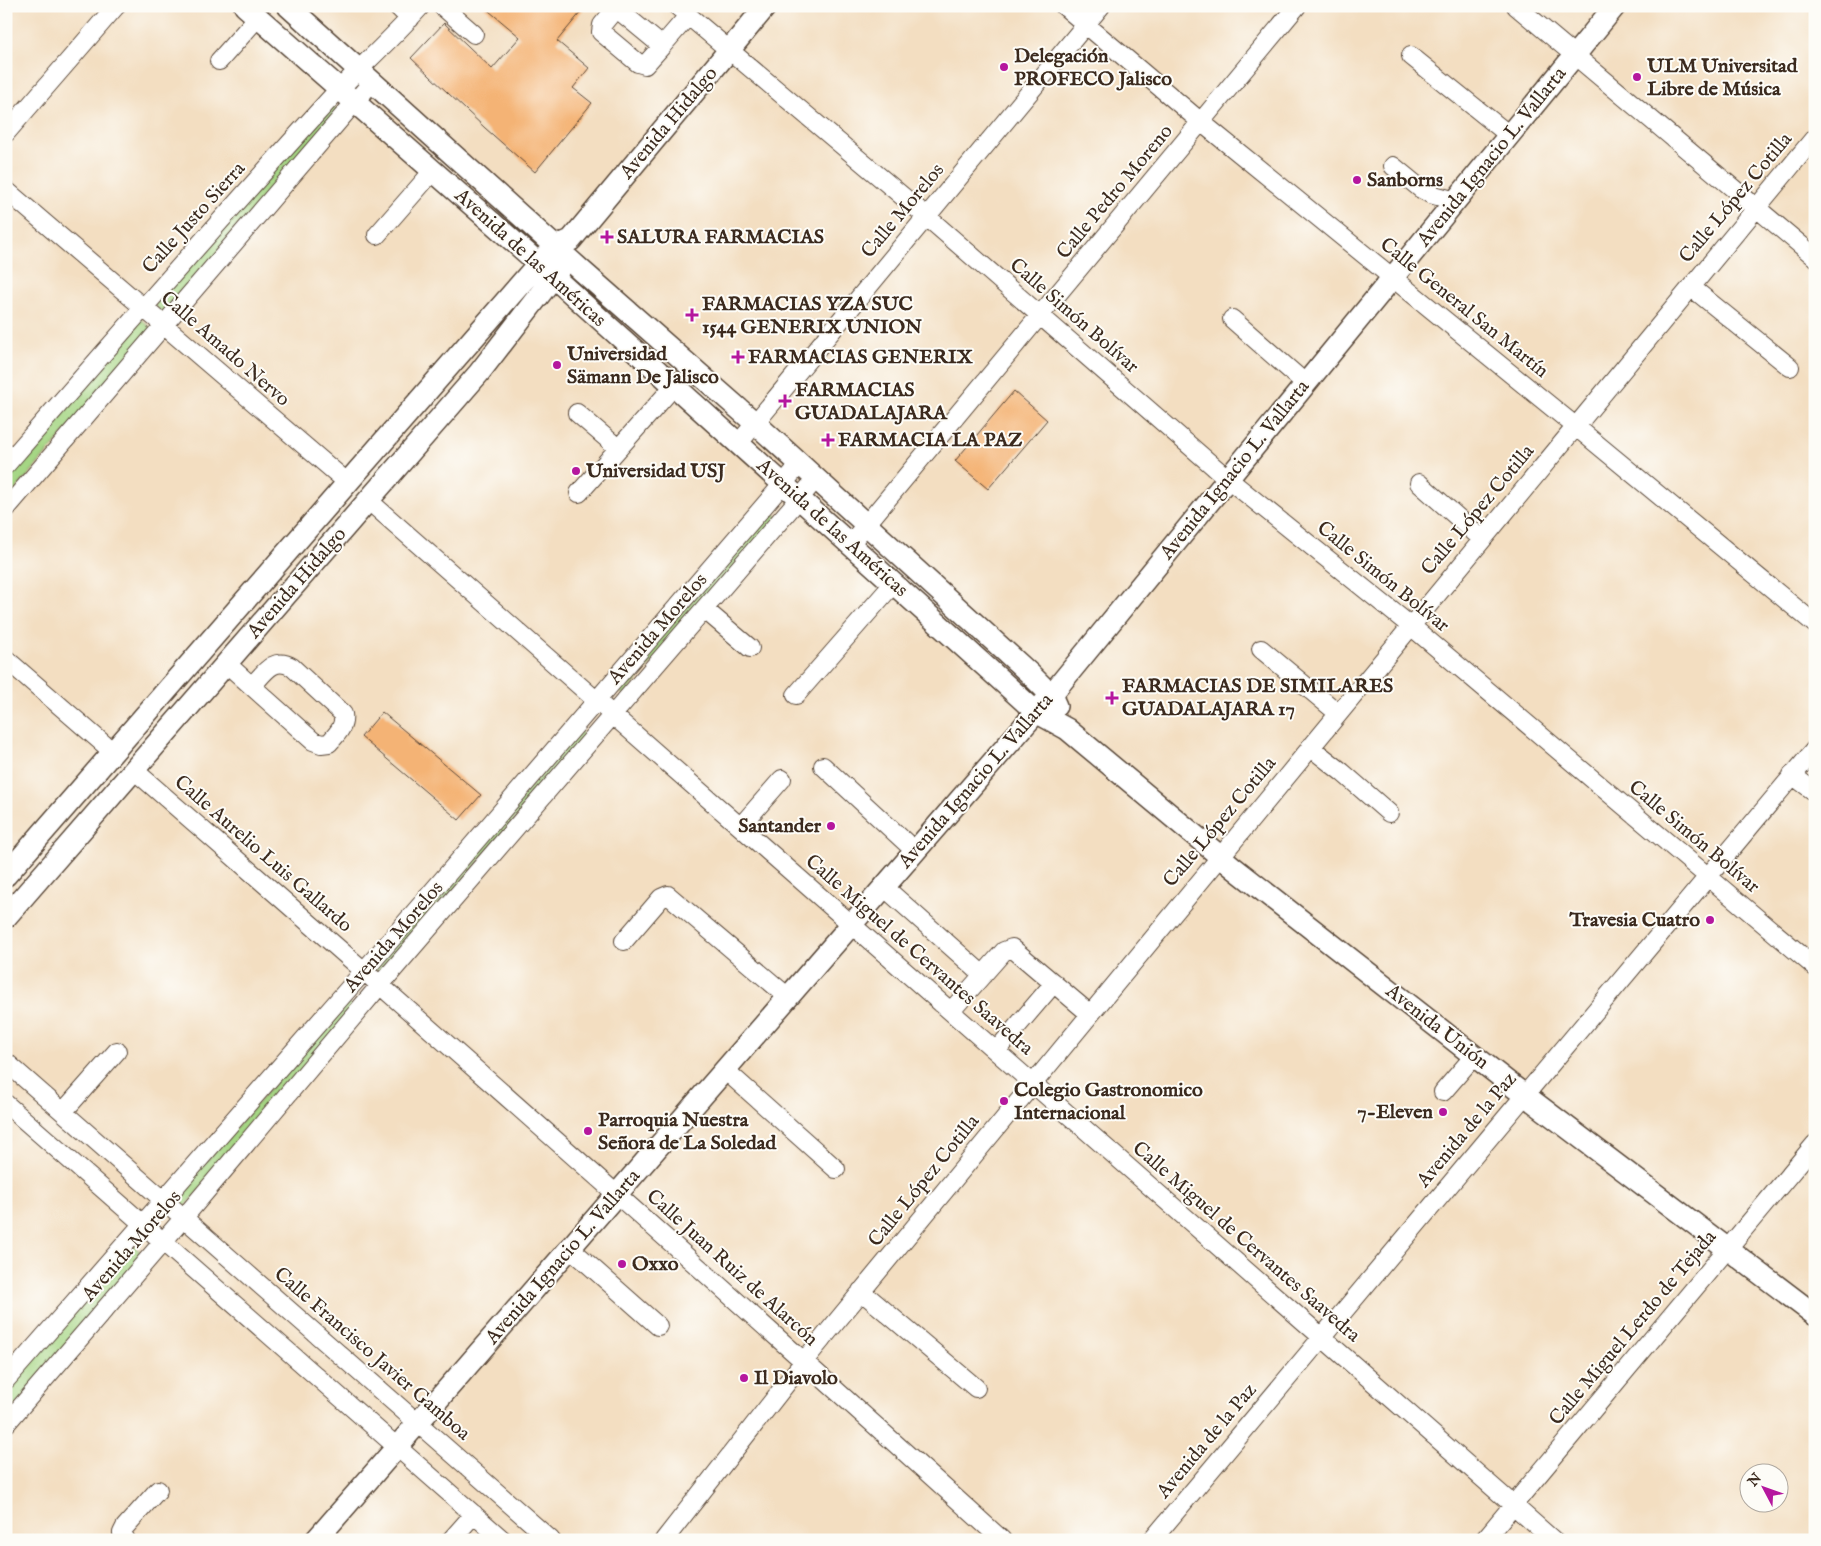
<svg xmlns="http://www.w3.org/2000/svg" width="1821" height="1546" font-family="'IM FELL English',serif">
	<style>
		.green { fill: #a5d684; stroke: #708051 }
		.building { fill: #f4b375 }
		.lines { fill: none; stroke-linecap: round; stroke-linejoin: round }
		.minor-casing { stroke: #574536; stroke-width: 20 }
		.major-casing { stroke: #574536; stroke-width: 24 }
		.minor { stroke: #fff; stroke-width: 18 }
		.major { stroke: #fff; stroke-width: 21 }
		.poi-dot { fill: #b5179e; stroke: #fdfcf7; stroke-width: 2 }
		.labels { text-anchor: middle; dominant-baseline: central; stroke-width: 4; stroke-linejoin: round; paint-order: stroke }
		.poi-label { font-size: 20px; font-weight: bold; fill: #3b2a1e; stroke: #fdfcf7; text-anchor: start }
		.street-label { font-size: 20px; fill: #3b2a1e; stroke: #fdfcf7 }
	</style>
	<rect width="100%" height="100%" fill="#fdfcf7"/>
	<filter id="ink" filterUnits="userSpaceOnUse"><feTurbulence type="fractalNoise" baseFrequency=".02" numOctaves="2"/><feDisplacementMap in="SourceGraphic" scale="10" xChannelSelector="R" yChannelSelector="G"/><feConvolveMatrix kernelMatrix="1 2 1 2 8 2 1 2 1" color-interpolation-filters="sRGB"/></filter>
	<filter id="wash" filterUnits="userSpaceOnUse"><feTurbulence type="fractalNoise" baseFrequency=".0096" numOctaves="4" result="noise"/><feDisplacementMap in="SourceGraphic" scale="20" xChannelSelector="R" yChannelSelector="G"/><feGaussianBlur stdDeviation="1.12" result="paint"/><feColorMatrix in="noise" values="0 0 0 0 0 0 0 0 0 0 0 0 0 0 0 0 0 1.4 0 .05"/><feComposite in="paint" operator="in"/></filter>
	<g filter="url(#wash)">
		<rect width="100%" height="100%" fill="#f3dec1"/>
		<!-- green -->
		<path class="green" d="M330 103 341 112 167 317 154 305Z
			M140 318 153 330 6 501V471Z
			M770 510 778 517 624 695 616 688Z
			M579 730 586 737 381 975 374 968Z
			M346 1001 356 1009 183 1209 173 1200Z
			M133 1245 146 1257 6 1417V1391Z"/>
		<g id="blocks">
			<!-- building -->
			<path class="building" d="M483 6H586L557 41 589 68 573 88 592 103 535 172 485 128 411 58 444 23 492 69 520 37Z
				M1014 391 1047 420 988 489 955 461Z
				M382 712 481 795 459 820 361 737Z"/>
		</g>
	</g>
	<g filter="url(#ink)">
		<use href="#blocks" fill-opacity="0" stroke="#574536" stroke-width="1"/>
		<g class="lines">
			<defs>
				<path id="minor" d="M397 6 410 19
					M442 6 474 34
					M677 6 926 216 1228 479 1417 631 1815 967
					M1064 6 1201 122 1575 426 1815 624
					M1516 6 1815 257
					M616 8 662 46 645 65 638 63 601 32 602 25 616 8 617 6
					M662 46 688 16
					M1411 56 1509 135
					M219 61 258 17
					M6 133 116 6
					M1393 166 1421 189 1430 194 1456 201
					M6 190 348 483
					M377 235 433 171
					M1691 287 1790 367
					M1232 319 1306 384
					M577 413 618 448
					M738 444 1101 6
					M6 465C112 343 219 221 328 101 358 69 391 40 421 6
					M1419 483 1482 539
					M579 493 674 386
					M369 501 1553 1540
					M6 509 372 82
					M850 544 1297 6
					M704 609 750 648
					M1261 649 1338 713
					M6 659 113 752
					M227 664 313 741 321 744 329 743C337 734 345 727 343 714L292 667C274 656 264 673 253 685
					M796 695 893 584
					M1310 747 1342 772 1389 813
					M823 766 915 851
					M134 770C426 1024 715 1280 1002 1540
					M1792 775 1815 792
					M741 826 782 779
					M884 887 983 975
					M624 941 661 898 668 895 788 997
					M951 1011 1004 951 1012 948 1090 1014
					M996 1051 1054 983
					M6 1062 551 1540
					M725 1070 836 1169
					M1443 1092 1474 1056
					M6 1104 503 1540
					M63 1112 117 1051
					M570 1248 658 1326
					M861 1291 976 1388
					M6 1380 364 971 800 464
					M6 1424 186 1215 380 985 816 479
					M126 1540 122 1533 125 1527 158 1490
					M451 1540 474 1514
					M664 1540 804 1361 1815 137
					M1152 1540 1815 749
					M1484 1540 1815 1144"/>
				<path id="major" d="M245 6 529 255 1036 712 1067 729 1234 868 1514 1087 1815 1315
					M288 6 582 271 755 423 1029 673 1051 695 1056 706
					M6 875 538 264 554 247 571 240 766 6
					M6 917 479 373 561 267
					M316 1540 1051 695 1615 6"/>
			</defs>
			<!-- minor casing -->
			<use href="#minor" class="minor-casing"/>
			<!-- major casing -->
			<use href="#major" class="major-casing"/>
			<!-- minor -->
			<use href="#minor" class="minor"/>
			<!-- major -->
			<use href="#major" class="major"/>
		</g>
	</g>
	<!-- markers -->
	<g class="poi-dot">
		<circle cx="1004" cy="67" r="5"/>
		<circle cx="1637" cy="77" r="5"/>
		<circle cx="1357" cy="180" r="5"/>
		<path d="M604.5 229.5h5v5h5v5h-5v5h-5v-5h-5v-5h5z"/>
		<path d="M689.5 307.5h5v5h5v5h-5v5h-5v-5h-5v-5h5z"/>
		<path d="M735.5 349.5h5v5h5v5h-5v5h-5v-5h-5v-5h5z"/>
		<circle cx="557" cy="365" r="5"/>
		<path d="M782.5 393.5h5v5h5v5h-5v5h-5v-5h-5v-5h5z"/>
		<path d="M825.5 432.5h5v5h5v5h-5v5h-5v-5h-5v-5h5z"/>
		<circle cx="576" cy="471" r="5"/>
		<path d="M1109.5 690.5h5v5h5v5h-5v5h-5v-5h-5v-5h5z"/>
		<circle cx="831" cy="826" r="5"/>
		<circle cx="1710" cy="920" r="5"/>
		<circle cx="1004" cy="1101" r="5"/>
		<circle cx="1443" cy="1112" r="5"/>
		<circle cx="588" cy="1131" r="5"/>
		<circle cx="622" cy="1264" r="5"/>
		<circle cx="744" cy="1378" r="5"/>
	</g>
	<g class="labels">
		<!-- poi labels -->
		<g class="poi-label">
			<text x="1014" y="56">Delegación<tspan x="1014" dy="23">PROFECO Jalisco</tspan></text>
			<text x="1647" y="66">ULM Universitad<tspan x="1647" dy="23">Libre de Música</tspan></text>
			<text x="1367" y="180">Sanborns</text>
			<text x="617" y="237">SALURA FARMACIAS</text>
			<text x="702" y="304">FARMACIAS YZA SUC<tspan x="702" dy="23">1544 GENERIX UNION</tspan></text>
			<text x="567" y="354">Universidad<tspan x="567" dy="23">Sämann De Jalisco</tspan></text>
			<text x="748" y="357">FARMACIAS GENERIX</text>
			<text x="795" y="390">FARMACIAS<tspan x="795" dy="23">GUADALAJARA</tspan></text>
			<text x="838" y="440">FARMACIA LA PAZ</text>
			<text x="586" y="471">Universidad USJ</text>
			<text x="1122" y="686">FARMACIAS DE SIMILARES<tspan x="1122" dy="23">GUADALAJARA 17</tspan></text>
			<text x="821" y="826" text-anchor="end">Santander</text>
			<text x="1700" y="920" text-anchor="end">Travesia Cuatro</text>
			<text x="1014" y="1090">Colegio Gastronomico<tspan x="1014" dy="23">Internacional</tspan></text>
			<text x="1433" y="1112" text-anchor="end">7-Eleven</text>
			<text x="598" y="1120">Parroquia Nuestra<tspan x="598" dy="23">Señora de La Soledad</tspan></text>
			<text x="632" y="1264">Oxxo</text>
			<text x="754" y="1378">Il Diavolo</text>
		</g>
		<!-- street labels -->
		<g class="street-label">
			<text transform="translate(669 123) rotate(-50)">Avenida Hidalgo</text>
			<text transform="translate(1492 157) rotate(-51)">Avenida Ignacio L. Vallarta</text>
			<text transform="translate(1115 192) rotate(-50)">Calle Pedro Moreno</text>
			<text transform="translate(1736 198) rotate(-50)">Calle López Cotilla</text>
			<text transform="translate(903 211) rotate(-50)">Calle Morelos</text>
			<text transform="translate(194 218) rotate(-48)">Calle Justo Sierra</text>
			<text transform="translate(530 258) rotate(42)">Avenida de las Américas</text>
			<text transform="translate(1464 308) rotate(39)">Calle General San Martín</text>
			<text transform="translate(1074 316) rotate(41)">Calle Simón Bolívar</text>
			<text transform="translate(225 349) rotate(41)">Calle Amado Nervo</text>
			<text transform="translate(1235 470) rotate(-51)">Avenida Ignacio L. Vallarta</text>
			<text transform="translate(1478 510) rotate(-50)">Calle López Cotilla</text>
			<text transform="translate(832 528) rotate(42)">Avenida de las Américas</text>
			<text transform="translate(1383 577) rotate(39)">Calle Simón Bolívar</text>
			<text transform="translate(297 583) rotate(-49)">Avenida Hidalgo</text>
			<text transform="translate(658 629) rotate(-49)">Avenida Morelos</text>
			<text transform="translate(976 781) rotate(-49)">Avenida Ignacio L. Vallarta</text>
			<text transform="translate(1220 822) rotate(-50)">Calle López Cotilla</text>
			<text transform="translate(1694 837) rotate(40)">Calle Simón Bolívar</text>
			<text transform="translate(263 854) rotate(41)">Calle Aurelio Luis Gallardo</text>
			<text transform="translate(394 937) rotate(-49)">Avenida Morelos</text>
			<text transform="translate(919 955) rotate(41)">Calle Miguel de Cervantes Saavedra</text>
			<text transform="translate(1437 1027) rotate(38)">Avenida Unión</text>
			<text transform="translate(1467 1130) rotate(-50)">Avenida de la Paz</text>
			<text transform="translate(924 1181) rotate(-51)">Calle López Cotilla</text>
			<text transform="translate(1246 1242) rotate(41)">Calle Miguel de Cervantes Saavedra</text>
			<text transform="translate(132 1246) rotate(-49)">Avenida Morelos</text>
			<text transform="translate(563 1257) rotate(-49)">Avenida Ignacio L. Vallarta</text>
			<text transform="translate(732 1268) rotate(42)">Calle Juan Ruiz de Alarcón</text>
			<text transform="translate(1633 1328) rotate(-50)">Calle Miguel Lerdo de Tejada</text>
			<text transform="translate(372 1354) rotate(41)">Calle Francisco Javier Gamboa</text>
			<text transform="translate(1207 1441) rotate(-50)">Avenida de la Paz</text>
		</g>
	</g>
	<!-- margin -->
	<rect width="1821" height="1546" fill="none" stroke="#fdfcf7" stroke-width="25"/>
	<!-- north arrow -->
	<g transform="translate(1764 1488) rotate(311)"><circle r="24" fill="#fdfcf7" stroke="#afa8a0"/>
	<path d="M0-4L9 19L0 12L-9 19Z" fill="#b5179e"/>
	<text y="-8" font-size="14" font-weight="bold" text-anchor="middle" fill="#3b2a1e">N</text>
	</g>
</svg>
